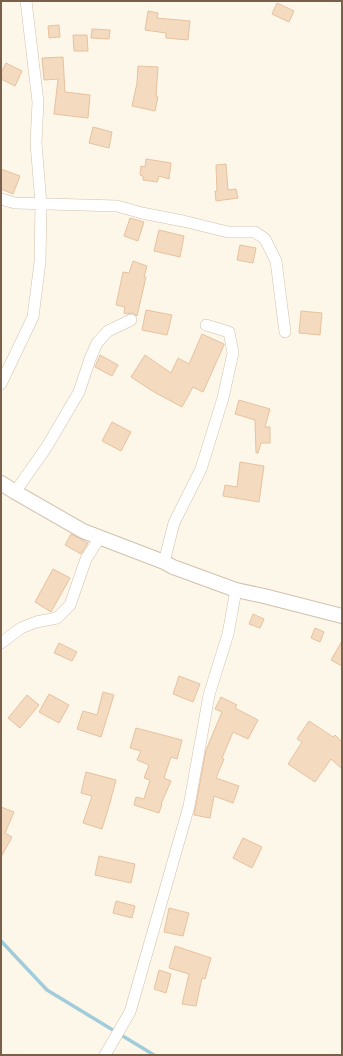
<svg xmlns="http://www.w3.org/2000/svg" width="343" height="1056" font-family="'Titillium Web',sans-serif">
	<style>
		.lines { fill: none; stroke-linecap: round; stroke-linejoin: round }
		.stream { stroke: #a1ccdb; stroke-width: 3.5 }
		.building { fill: #f4dabf; stroke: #e7c29f }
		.minor-casing { stroke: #d1c0ad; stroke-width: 12 }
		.tertiary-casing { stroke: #d1c0ad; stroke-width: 16 }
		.minor { stroke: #fff; stroke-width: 11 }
		.tertiary { stroke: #fff; stroke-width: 14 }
	</style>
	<rect width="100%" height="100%" fill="#fdf7e9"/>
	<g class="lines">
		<!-- stream -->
		<path class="stream" d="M1 941 47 990 154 1055"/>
	</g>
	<!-- building -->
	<path class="building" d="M277 3 294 11 289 22 272 14Z
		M148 11 158 13 157 18 190 21 188 40 166 38V33L145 30Z
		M59 25 60 37 49 38 48 26Z
		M92 29 110 30 109 39 91 38Z
		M73 35H87L88 51H74Z
		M63 57 65 92 90 95 88 118 54 114 58 79 44 80 42 58Z
		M6 63 22 71 15 86 1 79V73Z
		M138 66 158 67 156 96 158 97 155 111 132 106 137 83Z
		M93 127 112 132 109 148 89 143Z
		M146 159 171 163 169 179 159 176 157 182 143 180V176L140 175 141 166 145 167Z
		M226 164 228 190 236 189 238 198 216 201 215 191H217L216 165Z
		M1 169 20 176 13 194 1 189Z
		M130 218 144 222 138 241 124 236Z
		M159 230 184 236 180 257 154 251Z
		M240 245 256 248 253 263 237 260Z
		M133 261 147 266 144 277H146L137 316 132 313 127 314 124 313 125 307 116 305 123 272 129 273Z
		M146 310 172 315 167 335 142 330Z
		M301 311 322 313 320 335 299 333Z
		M202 334 224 344V345L203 392 193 387 182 407 154 392 131 377 145 355 171 373 178 358 189 364Z
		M100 355 118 365 112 376 95 367Z
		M239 400 270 409 265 427H270V443H261L258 453H256L255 420 235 414Z
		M112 422 131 432 121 451 102 441Z
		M240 462 264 466 259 502 223 496 225 485 237 487Z
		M71 534 88 543 81 554 65 545Z
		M53 569 70 578 51 612 35 602Z
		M253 614 264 619 260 628 249 624Z
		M315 628 324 632 320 642 311 638Z
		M342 641V666L331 660Z
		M59 643 77 652 72 661 54 653Z
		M179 676 200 684 193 702 173 694Z
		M103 692 114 695 101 737 77 729 83 711 97 715Z
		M49 694 69 705 59 723 39 712Z
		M27 695 39 705 20 728 8 718Z
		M221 697 237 705 235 708 258 720 248 739 233 732 222 758 224 759 216 778 239 786 233 803 214 796 210 818 194 815 206 750 222 712 215 709Z
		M309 721 333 737 335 735 342 742V769L331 759 315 782 288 764 302 742 297 739Z
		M136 728 182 740 177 759 171 757 164 778 171 781 161 804H162L159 813 134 805 136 797 144 799 150 780 144 778 149 765 137 760 141 751 130 748Z
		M86 772 116 780 109 806 102 829 83 823 92 796 81 793Z
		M1 807 14 812 5 833 12 837 1 857Z
		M243 838 262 847 252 868 233 858Z
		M99 856 135 864 131 883 95 875Z
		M116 901 135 906 132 918 113 913Z
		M169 908 189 913 183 936 164 932Z
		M175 946 211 958 205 979 202 978 196 1006 182 1004 189 974 169 968Z
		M159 970 171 974 166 993 154 989Z"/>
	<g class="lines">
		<defs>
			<path id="minor" d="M1 199 15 203 117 206 142 213 183 221 228 232H255L265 239 276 261 285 332
				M1 384 33 317 40 262 41 204 36 143 38 102 26 1
				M15 492 46 448 79 392 90 359 97 343 108 331 131 320
				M164 562 174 523 201 469 223 398 233 353 229 332 206 325
				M1 643 21 628 36 622 57 618 70 605 86 559 100 537
				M105 1055 130 1012 189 806 209 695 228 634 236 590"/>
			<path id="tertiary" d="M1 483 15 492 83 531 164 562 173 567 236 590 264 596 342 616"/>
		</defs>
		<!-- minor casing -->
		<use href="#minor" class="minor-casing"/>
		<!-- tertiary casing -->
		<use href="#tertiary" class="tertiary-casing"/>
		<!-- minor -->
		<use href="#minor" class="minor"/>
		<!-- tertiary -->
		<use href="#tertiary" class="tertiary"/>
	</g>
	<!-- border -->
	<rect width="343" height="1056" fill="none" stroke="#7a604b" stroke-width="4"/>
</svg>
